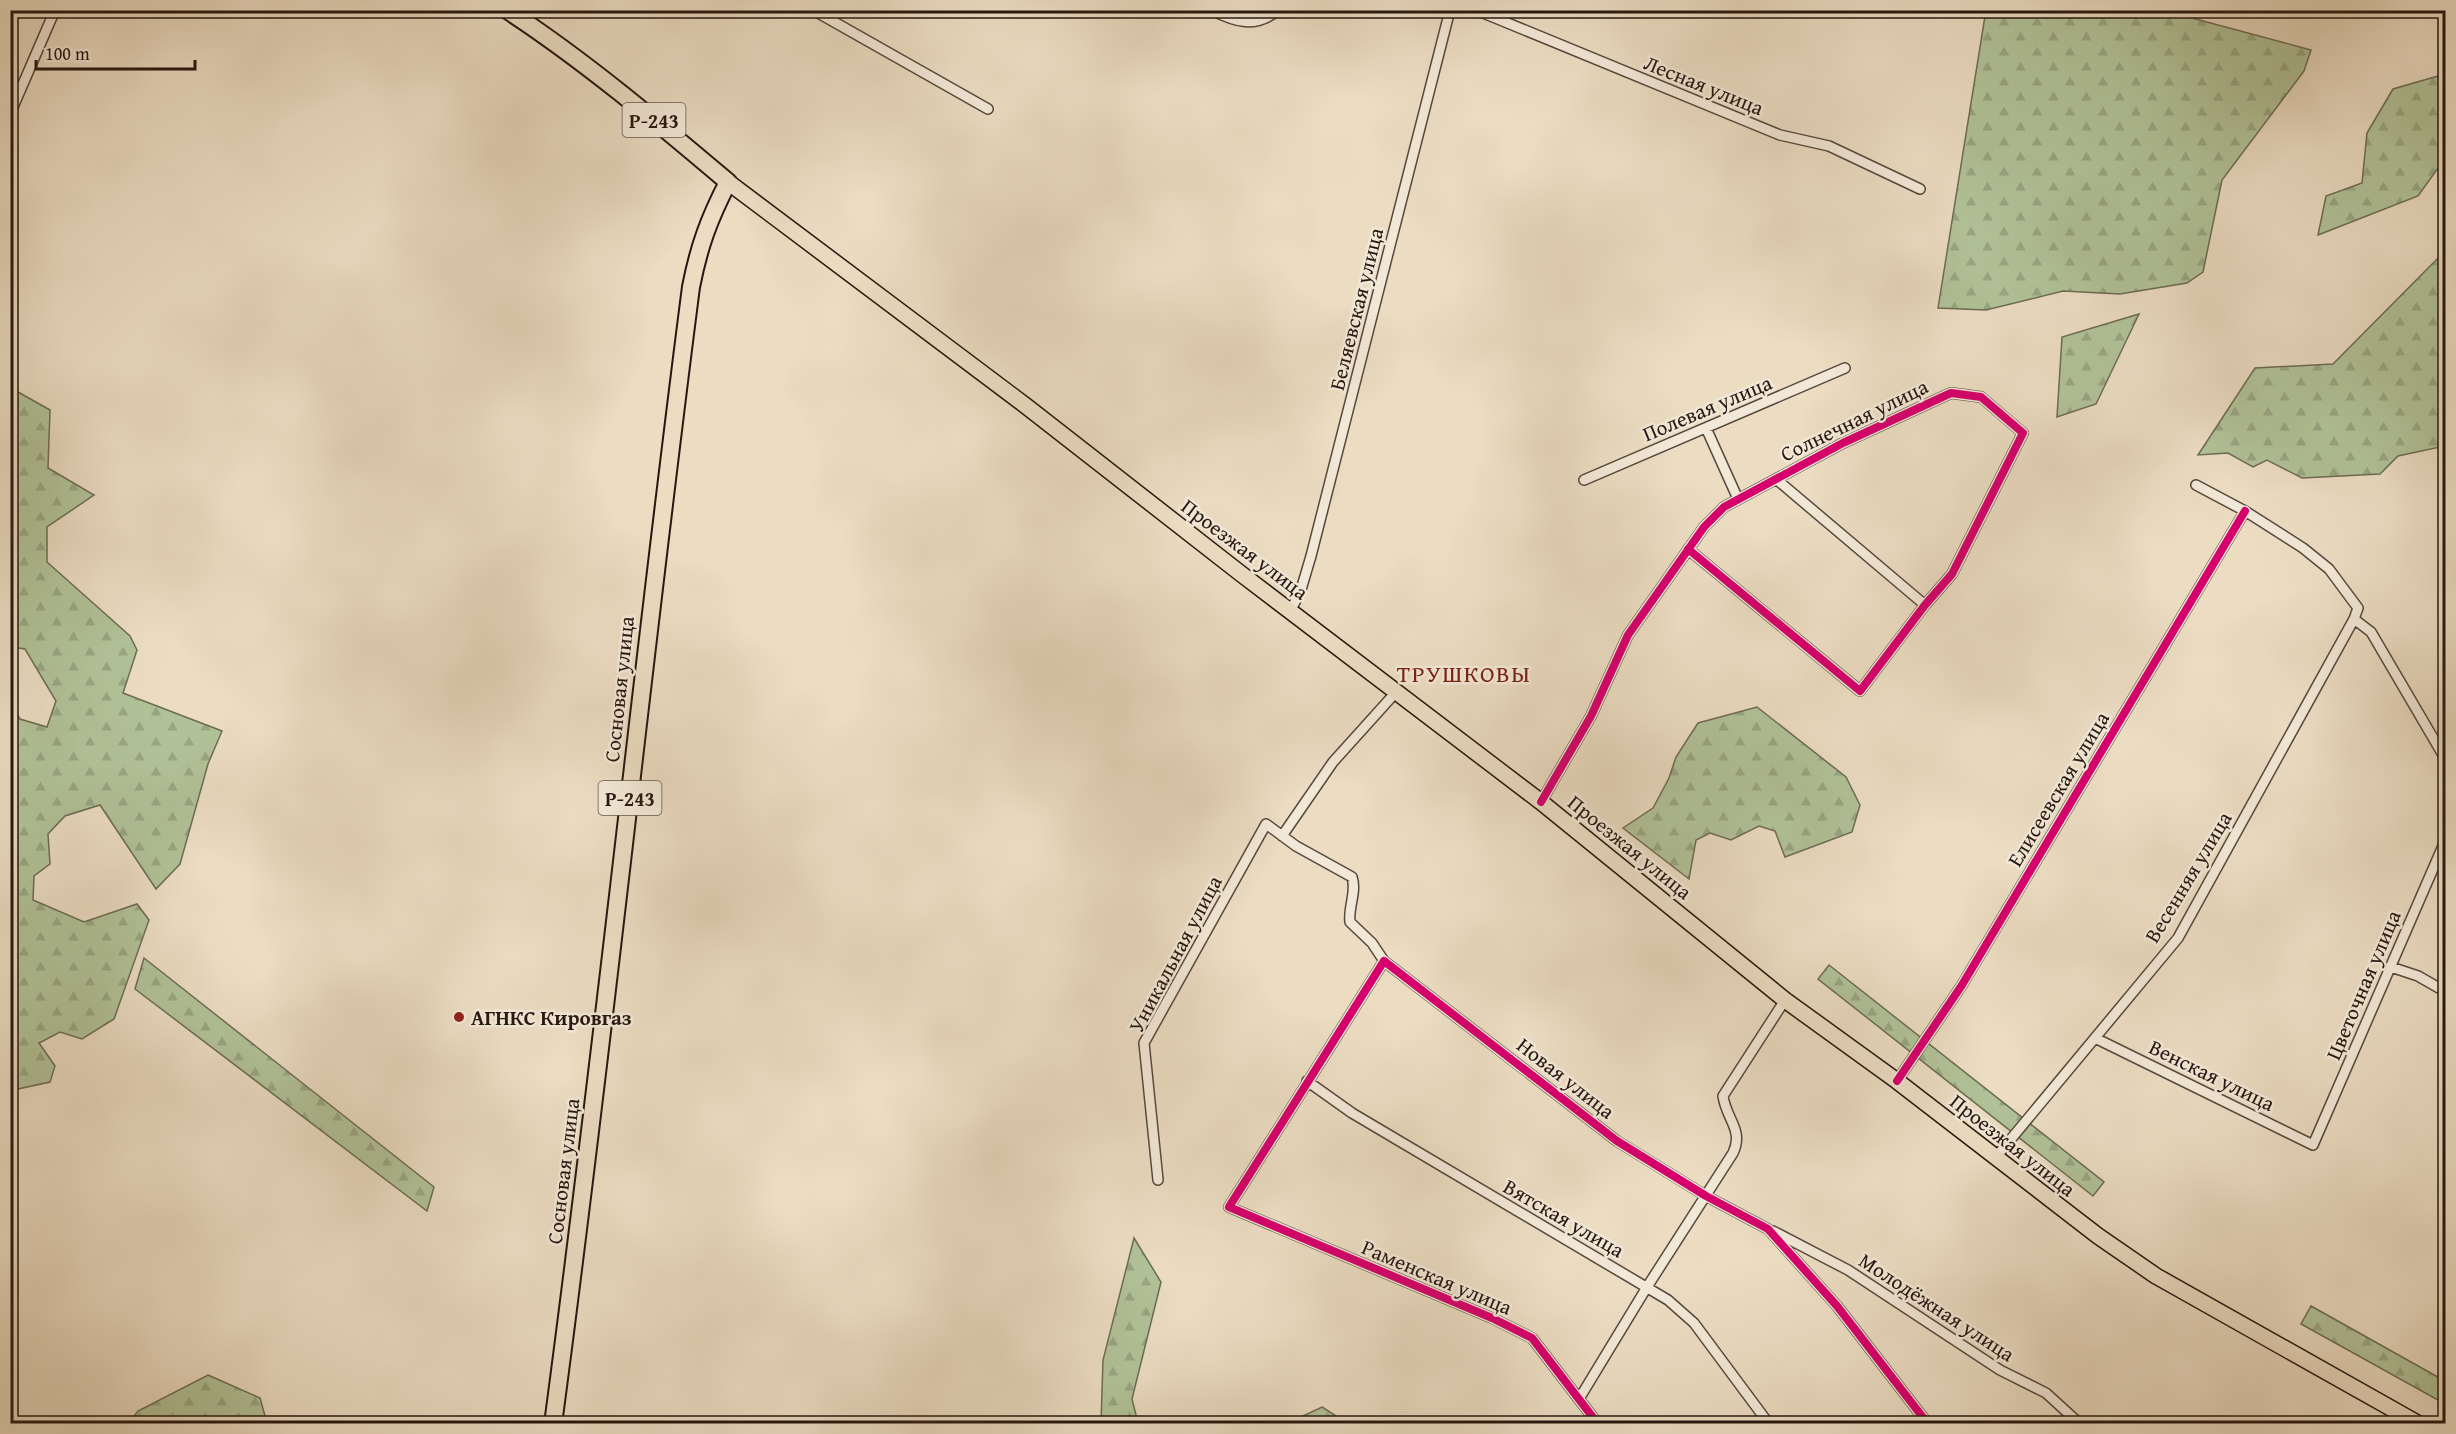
<svg xmlns="http://www.w3.org/2000/svg" width="2456" height="1434" font-family="'Gentium Book Plus',serif">
	<style>
		.forest { fill: url(#forest-firs); stroke: #6c6c54; stroke-width: 1.5 }
		.lines { fill: none; stroke-linecap: round; stroke-linejoin: round }
		.street-casing { stroke: #57483c; stroke-width: 12 }
		.primary-casing { stroke: #26170f; stroke-width: 18 }
		.highway-casing { stroke: #26170f; stroke-width: 20 }
		.street { stroke: #f2e8d7; stroke-width: 9 }
		.primary { stroke: #ebdcc2; stroke-width: 15 }
		.highway { stroke: #ebdcc2; stroke-width: 16 }
		.cycleway-casing { stroke: #f2e8d7; stroke-width: 11 }
		.cycleway { stroke: #d6006c; stroke-width: 8 }
		.poi-dot { fill: #8f2418; stroke: #f2e8d7; stroke-width: 2 }
		.labels { text-anchor: middle; dominant-baseline: central; stroke-width: 5; stroke-linejoin: round; paint-order: stroke }
		.shield { fill: #f2e8d7; stroke: #63564b; stroke-width: 1.5 }
		.shield-label { font-size: 20px; font-weight: bold; fill: #26170f }
		.street-label { font-size: 21px; fill: #26170f; stroke: #f2e8d7 }
		.poi-label { font-size: 21px; font-weight: bold; fill: #26170f; stroke: #f2e8d7; text-anchor: start }
		.quarter-label { font-size: 24px; letter-spacing: 1.5px; fill: #7a1f14; stroke: #f2e8d7 }
	</style>
	<defs>
		<pattern id="forest-firs" width="22" height="20" patternUnits="userSpaceOnUse" patternTransform="scale(1.5)"><rect width="22" height="20" fill="#b1c298"/><path d="M5 1l3.5 6h-7zM16 11l3.5 6h-7z" fill="#98a682"/></pattern>
	</defs>
	<rect width="100%" height="100%" fill="#ebdcc2"/>
	<filter id="stains"><feTurbulence type="fractalNoise" baseFrequency=".00333" numOctaves="4"/><feColorMatrix values="0 0 0 0 .2 0 0 0 0 .09 0 0 0 0 .02 0 0 0 .5 -.17"/></filter>
	<radialGradient id="worn" r=".72"><stop offset=".6" stop-color="#630" stop-opacity="0"/><stop offset="1" stop-color="#630" stop-opacity=".3"/></radialGradient>
	<!-- forest -->
	<path class="forest" d="M1986 10 2166 11 2311 50 2304 71 2222 180 2203 272 2187 283 2120 294 2063 291 1986 310 1938 308Z
		M2445 74V163L2438 168 2418 196 2318 235 2326 196 2362 183 2367 133 2393 89Z
		M2445 254V446L2398 456 2380 474 2302 478 2267 460 2253 467 2228 453 2198 455 2255 368 2333 364 2439 257Z
		M2139 314 2096 404 2057 417 2062 337Z
		M11 388 50 410 48 468 94 495 47 527V562L130 636 137 650 123 693 222 731 208 764 180 864 156 889 100 805 65 816 48 834 50 864 34 876 33 900 84 922 137 904 149 920 114 1019 82 1039 60 1032 39 1043 55 1066 50 1082 18 1089 11 1103V704L20 719 47 727 56 701 25 649 11 647Z
		M1757 707 1846 777 1860 805 1852 832 1785 857 1775 831 1759 826 1731 840 1710 833 1696 840 1689 879 1623 828 1653 808 1669 778 1676 757 1698 723Z
		M144 958 434 1187 427 1211 135 989Z
		M1829 965 2104 1182 2093 1196 1818 979Z
		M10 1188 17 1201 11 1246H10Z
		M1134 1238 1161 1282 1132 1399 1138 1423H1101L1103 1360Z
		M2311 1306 2445 1381V1404L2301 1324Z
		M208 1375 260 1398 267 1423H129L138 1411Z
		M1322 1407 1347 1423H1288Z"/>
	<g class="lines">
		<defs>
			<path id="street" d="M813 10 988 109
				M1211 10C1235 22 1255 29 1278 10
				M1476 10 1780 135 1829 146 1920 189
				M10 114 55 10
				M1706 428 1738 499
				M1776 479 1925 605
				M1584 480 1845 368
				M2196 485 2245 511 2303 548 2329 569 2358 608 2354 619 2371 632 2446 760
				M1291 609 1300 593 1311 556 1450 10
				M1541 802 1591 716 1628 635 1704 527 1724 507 1843 443 1951 393 1981 397 2023 433 1952 574 1925 605 1860 691 1688 549
				M1282 836 1333 762 1397 691
				M2391 967 2418 976 2446 992
				M2095 1038 2313 1145 2446 839
				M1307 1081 1352 1113 1668 1300 1694 1323 1769 1424
				M1897 1081 1962 985 2245 511
				M1996 1157 2178 938 2354 619
				M1158 1180 1144 1043 1266 824 1296 846 1352 877C1357 892 1348 907 1350 922L1372 943 1384 961
				M1773 1231 1848 1270 2000 1370 2046 1393 2080 1424
				M1579 1399 1647 1287 1733 1153C1744 1130 1726 1119 1723 1096L1785 1000
				M1598 1424 1532 1338 1492 1318 1229 1207 1384 961 1617 1141 1706 1196 1768 1229 1837 1306 1928 1424"/>
			<path id="primary" d="M728 182 1026 406 1240 573 1541 802 1785 1000 1897 1081 2098 1236 2156 1276 2419 1424"/>
			<path id="highway" d="M507 10C585 61 657 122 728 182 709 219 699 246 691 287 642 665 604 1045 553 1424"/>
		</defs>
		<!-- street casing -->
		<use href="#street" class="street-casing"/>
		<!-- primary casing -->
		<use href="#primary" class="primary-casing"/>
		<!-- highway casing -->
		<use href="#highway" class="highway-casing"/>
		<!-- street -->
		<use href="#street" class="street"/>
		<!-- primary -->
		<use href="#primary" class="primary"/>
		<!-- highway -->
		<use href="#highway" class="highway"/>
		<defs>
			<path id="cycleway" d="M1541 802 1591 716 1628 635 1704 527 1724 507 1843 443 1951 393 1981 397 2023 433 1952 574 1925 605 1860 691 1688 549
				M1897 1081 1962 985 2245 511
				M1598 1424 1532 1338 1492 1318 1229 1207 1384 961 1617 1141 1706 1196 1768 1229 1837 1306 1928 1424"/>
		</defs>
		<!-- cycleway casing -->
		<use href="#cycleway" class="cycleway-casing"/>
		<!-- cycleway -->
		<use href="#cycleway" class="cycleway"/>
	</g>
	<!-- markers -->
	<circle class="poi-dot" cx="459" cy="1017" r="6"/>
	<g class="labels">
		<!-- shield labels -->
		<g class="shield">
			<rect x="622.5" y="103" width="63" height="34" rx="4.5"/>
			<rect x="598.5" y="781" width="63" height="34" rx="4.5"/>
		</g>
		<g class="shield-label">
			<text x="654" y="120">Р-243</text>
			<text x="630" y="798">Р-243</text>
		</g>
		<!-- street labels -->
		<g class="street-label">
			<text transform="translate(1704 85) rotate(22)">Лесная улица</text>
			<text transform="translate(1356 309) rotate(-76)">Беляевская улица</text>
			<text transform="translate(1707 408) rotate(-23)">Полевая улица</text>
			<text transform="translate(1854 420) rotate(-26)">Солнечная улица</text>
			<text transform="translate(1245 549) rotate(37)">Проезжая улица</text>
			<text transform="translate(619 689) rotate(-84)">Сосновая улица</text>
			<text transform="translate(2058 789) rotate(-59)">Елисеевская улица</text>
			<text transform="translate(1630 847) rotate(39)">Проезжая улица</text>
			<text transform="translate(2188 877) rotate(-59)">Весенняя улица</text>
			<text transform="translate(1175 954) rotate(-62)">Уникальная улица</text>
			<text transform="translate(2363 985) rotate(-67)">Цветочная улица</text>
			<text transform="translate(2212 1075) rotate(26)">Венская улица</text>
			<text transform="translate(1566 1078) rotate(38)">Новая улица</text>
			<text transform="translate(2013 1145) rotate(38)">Проезжая улица</text>
			<text transform="translate(563 1171) rotate(-83)">Сосновая улица</text>
			<text transform="translate(1564 1218) rotate(30)">Вятская улица</text>
			<text transform="translate(1437 1277) rotate(23)">Раменская улица</text>
			<text transform="translate(1937 1307) rotate(33)">Молодёжная улица</text>
		</g>
		<!-- poi labels -->
		<g class="poi-label">
			<text x="471" y="1017">АГНКС Кировгаз</text>
		</g>
		<!-- quarter labels -->
		<g class="quarter-label">
			<text x="1464" y="673">ТРУШКОВЫ</text>
		</g>
	</g>
	<!-- margin -->
	<rect width="2456" height="1434" fill="none" stroke="#ebdcc2" stroke-width="36"/>
	<rect x="12" y="12" width="2432" height="1410" fill="none" stroke="#26170f" stroke-width="3"/>
	<rect x="18" y="18" width="2420" height="1398" fill="none" stroke="#26170f" stroke-width="1.5"/>
	<!-- scale -->
	<path d="M36 60v9h159v-9" fill="none" stroke="#26170f" stroke-width="3"/>
	<text x="45" y="60" font-size="18" fill="#26170f" stroke="#f2e8d7" stroke-width="4.5" paint-order="stroke">100 m</text>
	<rect width="100%" height="100%" filter="url(#stains)"/>
	<rect width="100%" height="100%" fill="url(#worn)"/>
</svg>
